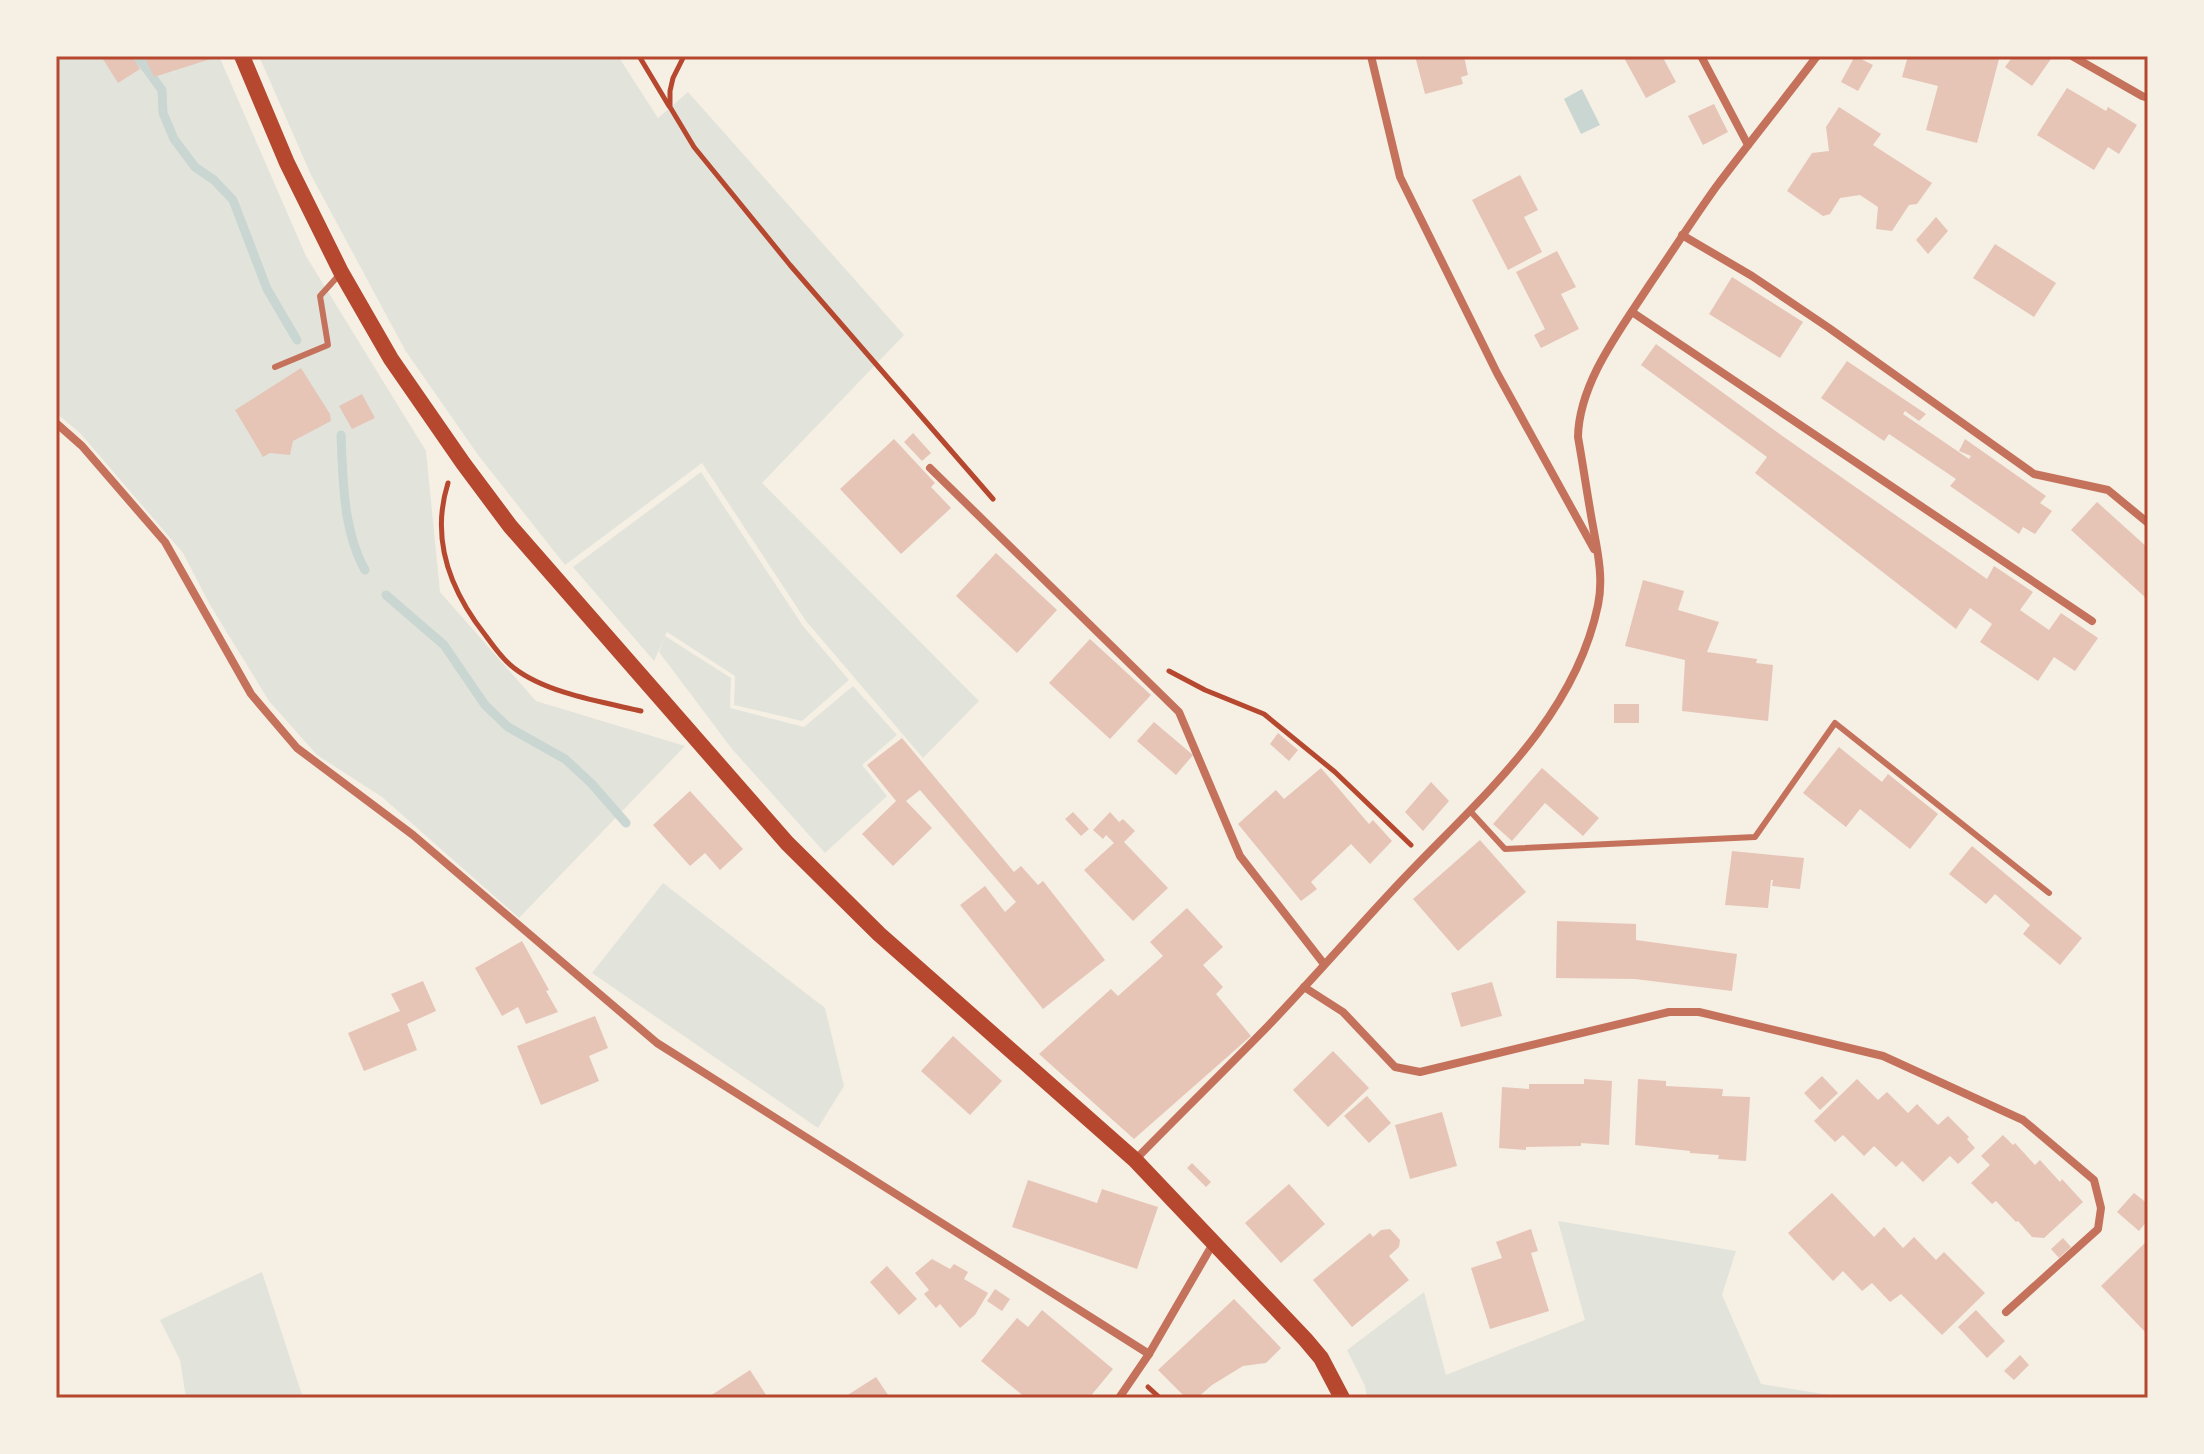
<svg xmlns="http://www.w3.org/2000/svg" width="2204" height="1454" font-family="'IBM Plex Sans',sans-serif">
  <rect width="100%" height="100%" fill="#f6efe4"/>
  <!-- green -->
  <g fill="#e2e4dc">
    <path d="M 56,56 L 219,56 L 306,256 L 426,451 L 440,592 L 536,701 L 685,746 L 519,918 L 382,797 L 317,755 L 269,701 L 210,605 L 183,553 L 80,433 L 56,413 Z"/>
    <path d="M 259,56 L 618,56 L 658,118 L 688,92 L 904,335 L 762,483 L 979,701 L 923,758 L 806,621 L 702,463 L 565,565 L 478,455 L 405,350 L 311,175 Z"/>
    <path d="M 701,472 L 803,626 L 849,680 L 802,721 L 734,705 L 735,676 L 667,632 L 665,636 L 731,678 L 730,708 L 804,727 L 853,686 L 897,735 L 862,765 L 887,796 L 825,853 L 732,749 L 659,652 L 665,637 L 654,661 L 573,567 Z"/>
    <path d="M 663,883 L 825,1008 L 844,1086 L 818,1128 L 592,973 Z"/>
    <path d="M 1558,1221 L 1736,1251 L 1722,1295 L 1761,1384 L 1848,1398 L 1367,1398 L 1365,1386 L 1347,1350 L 1424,1292 L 1446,1375 L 1585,1320 Z"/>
    <path d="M 262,1272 L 303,1398 L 186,1398 L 180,1360 L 160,1320 Z"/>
  </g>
  <!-- water -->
  <path fill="#c9d6d2" d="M 1582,89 L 1600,125 L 1581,134 L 1564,99 Z"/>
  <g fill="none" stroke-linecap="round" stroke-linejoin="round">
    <!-- stream -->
    <g stroke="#c9d6d2" stroke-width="9">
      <path d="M 137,56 L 162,90 L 163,113 L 174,139 L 195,167 L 214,180 L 233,200 L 267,289 L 297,340"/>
      <path d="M 341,435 C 343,480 343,531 365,570"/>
      <path d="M 386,595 L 444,645 L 485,705 L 508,727 L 565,759 L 591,783 L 626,823"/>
    </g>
  </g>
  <!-- building -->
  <g fill="#e6c5b7">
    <path d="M 101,56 L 132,56 L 140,69 L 118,83 Z"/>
    <path d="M 144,56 L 217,56 L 217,57 L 154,77 Z"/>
    <path d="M 1415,56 L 1464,56 L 1468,75 L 1461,77 L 1463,84 L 1425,94 Z"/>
    <path d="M 1623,56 L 1662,56 L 1676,82 L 1646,98 Z"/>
    <path d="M 1855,56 L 1873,65 L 1858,91 L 1841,82 Z"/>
    <path d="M 1908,56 L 1988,56 L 1999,59 L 1977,143 L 1926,130 L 1938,86 L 1902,77 Z"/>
    <path d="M 2013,56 L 2053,56 L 2032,86 L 2005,67 Z"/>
    <path d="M 2067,88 L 2106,111 L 2108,107 L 2137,125 L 2119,154 L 2108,147 L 2094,170 L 2037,135 Z"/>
    <path d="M 1714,104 L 1728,132 L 1703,145 L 1688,116 Z"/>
    <path d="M 1839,107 L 1881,134 L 1873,145 L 1932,183 L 1917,204 L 1909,205 L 1892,231 L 1876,229 L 1878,207 L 1860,195 L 1840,198 L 1830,214 L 1823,216 L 1787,191 L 1812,153 L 1829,151 L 1826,127 Z"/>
    <path d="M 1520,175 L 1538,210 L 1524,217 L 1542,252 L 1508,270 L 1472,200 Z"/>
    <path d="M 1936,217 L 1948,231 L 1928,254 L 1916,240 Z"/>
    <path d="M 1995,244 L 2056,283 L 2034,317 L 1973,278 Z"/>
    <path d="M 1557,251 L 1576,287 L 1561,294 L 1579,329 L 1541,348 L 1534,335 L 1545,329 L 1516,272 Z"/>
    <path d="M 1732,277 L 1803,322 L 1780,358 L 1709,314 Z"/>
    <path d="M 1656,344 L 1781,435 L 1987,579 L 1994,566 L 2033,592 L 2020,610 L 2049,630 L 2061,613 L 2098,638 L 2075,671 L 2054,657 L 2038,681 L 1980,642 L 1992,624 L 1970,608 L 1956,629 L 1755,473 L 1767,457 L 1641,365 Z"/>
    <path d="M 1847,361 L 1926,414 L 1919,421 L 1905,411 L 1903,414 L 1969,459 L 1971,456 L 1959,451 L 1965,439 L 2046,496 L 2040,503 L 2052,511 L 2035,534 L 2023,527 L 2019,534 L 1950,486 L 1956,479 L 1889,434 L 1884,441 L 1821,398 Z"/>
    <path d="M 301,368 L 330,414 L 331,421 L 293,441 L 290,455 L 270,453 L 263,457 L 235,410 Z"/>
    <path d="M 362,394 L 375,418 L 352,429 L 339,406 Z"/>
    <path d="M 913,433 L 931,453 L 922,461 L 904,442 Z"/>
    <path d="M 894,439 L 935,483 L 931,487 L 951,508 L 901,554 L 840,489 Z"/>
    <path d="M 2097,502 L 2148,548 L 2148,596 L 2146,598 L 2071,530 Z"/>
    <path d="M 996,553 L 1057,610 L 1017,653 L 956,596 Z"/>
    <path d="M 1643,580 L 1684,591 L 1678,610 L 1719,622 L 1707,652 L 1757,659 L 1756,663 L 1773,665 L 1768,721 L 1682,711 L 1685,660 L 1625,646 Z"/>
    <path d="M 1090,639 L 1151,695 L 1110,739 L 1049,683 Z"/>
    <rect x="1614" y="704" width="25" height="19"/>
    <path d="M 1154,722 L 1193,755 L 1176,775 L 1137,741 Z"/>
    <path d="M 1278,733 L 1298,750 L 1289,761 L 1270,744 Z"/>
    <path d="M 902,738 L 1014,872 L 1021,866 L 1038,885 L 1043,881 L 1105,960 L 1043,1009 L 960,905 L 985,886 L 1005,912 L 1016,902 L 920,790 L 906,801 L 932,828 L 893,866 L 862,834 L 896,801 L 867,765 Z"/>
    <path d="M 1839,747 L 1882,782 L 1888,774 L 1938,814 L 1910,849 L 1860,809 L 1846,827 L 1803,793 Z"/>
    <path d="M 1321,768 L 1369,824 L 1373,820 L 1392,841 L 1370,864 L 1351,844 L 1311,882 L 1317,889 L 1301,901 L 1238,824 L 1276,790 L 1284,799 Z"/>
    <path d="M 1542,768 L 1599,818 L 1583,836 L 1545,803 L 1512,841 L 1493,824 Z"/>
    <path d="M 1431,782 L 1449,801 L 1423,831 L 1405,812 Z"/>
    <path d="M 690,791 L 743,849 L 720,870 L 705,853 L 690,866 L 653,825 Z"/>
    <path d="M 1073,812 L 1089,829 L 1081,836 L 1065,819 Z"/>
    <path d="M 1110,812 L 1119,822 L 1123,819 L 1135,831 L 1124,842 L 1168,888 L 1133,921 L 1084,870 L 1114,843 L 1106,835 L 1103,839 L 1093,830 Z"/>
    <path d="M 1480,840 L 1526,892 L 1458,951 L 1413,899 Z"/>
    <path d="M 1972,846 L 2082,938 L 2060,965 L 2023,934 L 2030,925 L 1995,894 L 1986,904 L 1949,874 Z"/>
    <path d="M 1732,851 L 1804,858 L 1800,889 L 1772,886 L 1773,880 L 1771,880 L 1768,908 L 1725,905 Z"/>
    <path d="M 1187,908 L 1223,947 L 1203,965 L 1223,987 L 1216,994 L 1251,1036 L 1134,1139 L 1039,1054 L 1111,989 L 1118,996 L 1163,956 L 1150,942 Z"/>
    <path d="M 1557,921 L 1636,924 L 1636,940 L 1737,954 L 1732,991 L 1635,979 L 1556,978 Z"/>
    <path d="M 522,941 L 549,990 L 546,991 L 558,1012 L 526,1024 L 518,1007 L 502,1016 L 475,968 Z"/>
    <path d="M 423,981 L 436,1011 L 407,1024 L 417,1050 L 364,1071 L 348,1033 L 400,1011 L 391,994 Z"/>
    <path d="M 1492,982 L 1502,1016 L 1461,1027 L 1451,993 Z"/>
    <path d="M 595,1016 L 608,1048 L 589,1056 L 599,1081 L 541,1105 L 517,1046 Z"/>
    <path d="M 953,1036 L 1002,1081 L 970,1115 L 921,1071 Z"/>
    <path d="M 1333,1051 L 1369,1088 L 1328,1127 L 1293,1090 Z"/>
    <path d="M 1822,1076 L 1838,1093 L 1820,1110 L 1804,1093 Z"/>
    <path d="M 1584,1079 L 1612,1081 L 1609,1145 L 1581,1143 L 1581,1146 L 1526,1147 L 1526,1150 L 1499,1148 L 1502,1087 L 1529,1089 L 1529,1084 L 1584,1084 Z"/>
    <path d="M 1638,1079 L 1666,1081 L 1666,1086 L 1723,1089 L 1722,1096 L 1750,1097 L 1746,1161 L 1718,1159 L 1719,1155 L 1690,1153 L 1690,1151 L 1635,1145 Z"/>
    <path d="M 1857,1079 L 1878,1100 L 1887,1092 L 1908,1113 L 1917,1104 L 1938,1125 L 1948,1116 L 1969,1137 L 1967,1139 L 1975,1148 L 1958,1164 L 1950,1156 L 1923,1182 L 1902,1161 L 1896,1167 L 1874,1146 L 1864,1156 L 1843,1135 L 1835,1142 L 1814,1121 Z"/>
    <path d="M 1367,1096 L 1391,1123 L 1369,1143 L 1344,1116 Z"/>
    <path d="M 1442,1112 L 1457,1166 L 1410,1179 L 1395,1125 Z"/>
    <path d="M 2003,1135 L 2013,1145 L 2015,1143 L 2035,1165 L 2040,1160 L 2060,1182 L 2062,1179 L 2083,1202 L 2044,1238 L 2032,1237 L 2018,1221 L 2016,1222 L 1996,1201 L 1992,1204 L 1971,1183 L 1990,1165 L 1981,1156 Z"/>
    <path d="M 1192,1163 L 1211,1182 L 1206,1187 L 1187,1168 Z"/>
    <path d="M 1028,1180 L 1097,1203 L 1102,1189 L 1158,1207 L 1137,1269 L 1012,1227 Z"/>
    <path d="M 1289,1184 L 1325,1224 L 1281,1263 L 1245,1223 Z"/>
    <path d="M 1832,1193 L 1874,1237 L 1884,1227 L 1903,1248 L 1914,1237 L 1936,1260 L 1944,1252 L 1985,1293 L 1942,1335 L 1901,1294 L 1890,1302 L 1872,1283 L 1862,1291 L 1843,1271 L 1833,1281 L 1788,1233 Z"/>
    <path d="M 2134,1193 L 2148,1204 L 2148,1220 L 2139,1231 L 2117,1212 Z"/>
    <path d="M 1390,1229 L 1400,1240 L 1399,1247 L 1389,1256 L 1409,1280 L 1352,1327 L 1313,1280 L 1370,1233 L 1373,1237 L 1381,1230 Z"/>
    <path d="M 1531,1229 L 1538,1251 L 1531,1253 L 1549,1311 L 1490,1329 L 1471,1268 L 1502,1258 L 1496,1242 Z"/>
    <path d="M 2063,1238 L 2071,1247 L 2059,1258 L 2051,1249 Z"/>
    <path d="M 2146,1242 L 2148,1243 L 2148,1335 L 2101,1286 Z"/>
    <path d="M 932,1259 L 950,1269 L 954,1264 L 968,1272 L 964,1279 L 988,1293 L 975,1315 L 960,1328 L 940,1304 L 936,1308 L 924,1294 L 929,1290 L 915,1273 Z"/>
    <path d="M 887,1266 L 917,1299 L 899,1315 L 870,1282 Z"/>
    <path d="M 995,1289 L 1010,1299 L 1002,1311 L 987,1301 Z"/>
    <path d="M 1234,1299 L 1281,1348 L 1266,1363 L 1243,1366 L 1212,1385 L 1197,1398 L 1186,1398 L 1158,1370 Z"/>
    <path d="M 1042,1310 L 1113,1369 L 1089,1398 L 1026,1398 L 981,1361 L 1017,1318 L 1028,1327 Z"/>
    <path d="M 1976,1310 L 2005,1341 L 1987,1358 L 1958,1327 Z"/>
    <path d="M 2020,1355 L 2029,1365 L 2014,1380 L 2004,1371 Z"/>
    <path d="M 750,1370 L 768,1398 L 707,1398 Z"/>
    <path d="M 876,1377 L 890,1398 L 843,1398 Z"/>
  </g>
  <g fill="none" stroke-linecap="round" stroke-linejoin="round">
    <!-- path -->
    <g stroke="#b5482f" stroke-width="5">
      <path d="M 639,56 L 669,106"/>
      <path d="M 684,56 L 673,78 L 670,91 L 670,107 L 694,147 L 790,265 L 993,499"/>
      <path d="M 448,483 C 430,540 451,592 486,636 C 494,647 503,660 514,668 C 546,693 602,702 641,711"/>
      <path d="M 1169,671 L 1205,690 L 1264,714 L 1335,772 L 1411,845"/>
      <path d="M 1148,1387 L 1160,1398"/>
    </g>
    <!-- service -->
    <g stroke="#c5725c" stroke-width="6">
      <path d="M 275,367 L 328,345 L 320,296 L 339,275"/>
      <path d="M 1471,812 L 1505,849 L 1755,837 L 1835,723 L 2049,893"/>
    </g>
    <!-- minor -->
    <g stroke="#c5725c" stroke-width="8">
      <path d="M 1371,56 L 1400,177 L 1497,373 L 1594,549"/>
      <path d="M 1701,56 L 1748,145"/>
      <path d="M 2072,56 L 2142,96 L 2148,98"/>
      <path d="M 1682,235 L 1752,276 L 1829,328 L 2034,474 L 2108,490 L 2148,523"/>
      <path d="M 1632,312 L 2092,621"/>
      <path d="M 56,423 L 82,446 L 165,542 L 251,694 L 297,748 L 413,835 L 657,1043 L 1149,1354"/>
      <path d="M 930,468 L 1179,712 L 1240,856 L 1324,964"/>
      <path d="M 1304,987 L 1343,1012 L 1395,1067 L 1420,1072 L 1669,1012 L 1699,1012 L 1883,1056 L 2023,1120 L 2094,1180 L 2101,1208 L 2098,1229 L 2006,1312"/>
      <path d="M 1135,1160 C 1179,1115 1224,1071 1268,1026 C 1310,982 1350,936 1391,892 C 1470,806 1573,726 1598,605 C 1604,577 1597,549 1592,521 C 1587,493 1583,465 1578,437 C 1579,382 1621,329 1650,284 C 1672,252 1693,219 1716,187 C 1749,143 1784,100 1817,56"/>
      <path d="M 1119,1398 L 1149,1354 L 1214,1242"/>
    </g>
    <!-- secondary -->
    <path stroke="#b5482f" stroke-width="16" d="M 242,56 L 287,163 L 341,272 L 391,359 L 463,463 L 510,526 L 787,843 L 879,934 L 1135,1160 L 1305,1339 L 1321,1358 L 1342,1398"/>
  </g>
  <!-- border -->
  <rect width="2204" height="1454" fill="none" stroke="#f6efe4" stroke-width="116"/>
  <rect x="58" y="58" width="2088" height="1338" fill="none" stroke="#b5482f" stroke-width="3"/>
</svg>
